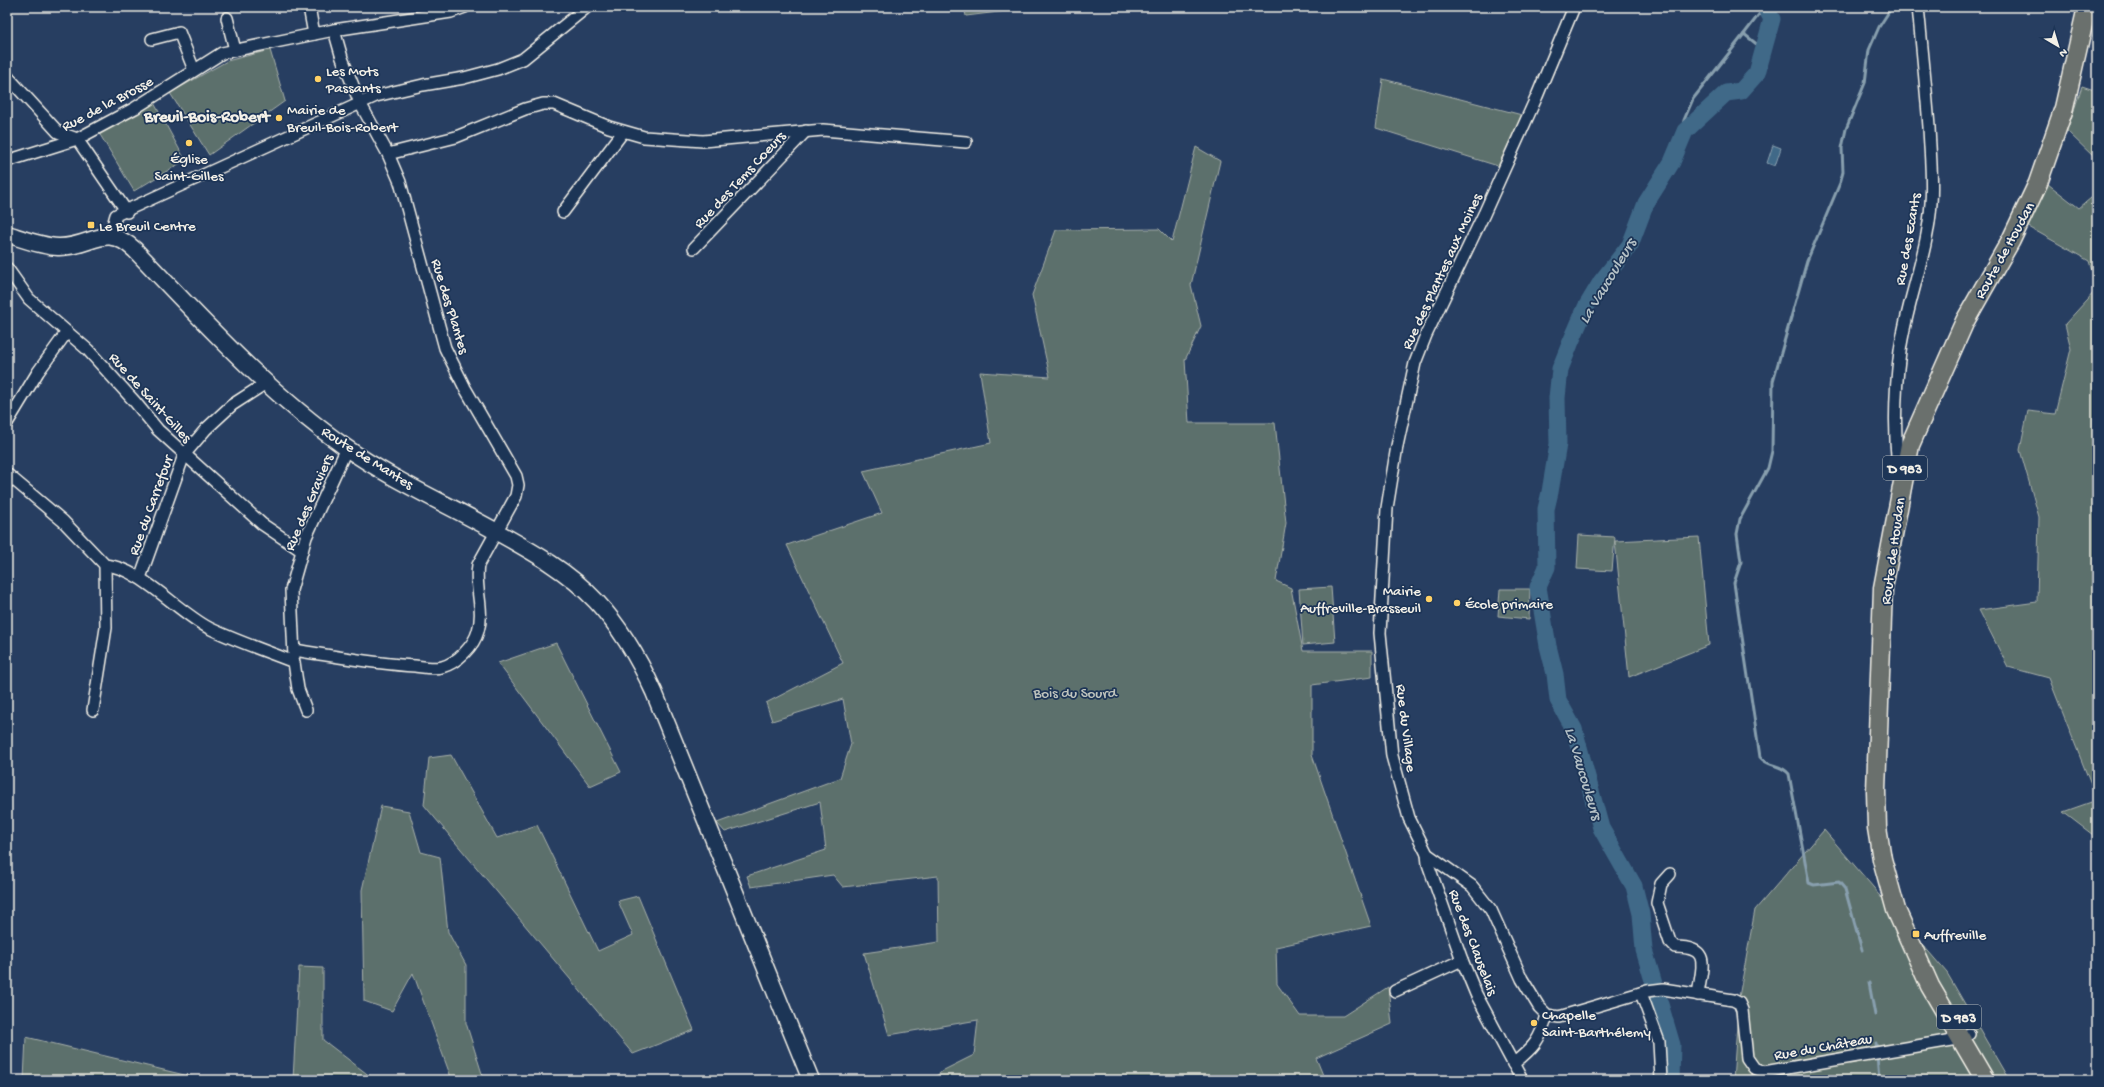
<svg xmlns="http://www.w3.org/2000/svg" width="2104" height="1087" font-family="'Gochi Hand',sans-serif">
  <rect width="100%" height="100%" fill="#273e61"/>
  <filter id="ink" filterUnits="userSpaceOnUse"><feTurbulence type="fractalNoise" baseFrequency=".025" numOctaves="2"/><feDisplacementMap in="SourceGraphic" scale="8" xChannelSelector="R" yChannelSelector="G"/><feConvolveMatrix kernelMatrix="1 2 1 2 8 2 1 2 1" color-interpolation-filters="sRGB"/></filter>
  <g filter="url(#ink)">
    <!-- green -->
    <g fill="#5c706c" stroke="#a8b0aa">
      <path d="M 964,7 L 1023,7 L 1023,9 L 966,16 Z"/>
      <path d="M 270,50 L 285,101 L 209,155 L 170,93 L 227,61 Z"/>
      <path d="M 1383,79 L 1522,115 L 1498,166 L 1376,128 Z"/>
      <path d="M 2082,86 L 2097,91 L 2097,160 L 2067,131 Z"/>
      <path d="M 153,101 L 183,156 L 182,162 L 134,191 L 99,133 Z"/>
      <path d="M 1196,147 L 1220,161 L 1191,285 L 1201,326 L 1185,360 L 1189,423 L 1275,423 L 1286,523 L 1276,581 L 1291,588 L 1303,651 L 1372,651 L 1372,677 L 1312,685 L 1312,755 L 1371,926 L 1276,947 L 1277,984 L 1300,1016 L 1343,1016 L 1388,987 L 1392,1024 L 1316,1058 L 1325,1080 L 931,1080 L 944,1070 L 974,1055 L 978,1020 L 889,1035 L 864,953 L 939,942 L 938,876 L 843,887 L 833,875 L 751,887 L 747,876 L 826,850 L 820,802 L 725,832 L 717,823 L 840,778 L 851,744 L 843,699 L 772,721 L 766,703 L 843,663 L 787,545 L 882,513 L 863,471 L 991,443 L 980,372 L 1050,377 L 1032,295 L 1056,230 L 1159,229 L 1172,242 Z"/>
      <path d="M 2048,184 L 2079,208 L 2097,193 L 2097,287 L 2089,261 L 2027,226 Z"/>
      <path d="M 2097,289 L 2097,838 L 2063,812 L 2097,800 L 2049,678 L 2008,667 L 1979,610 L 2037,602 L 2039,517 L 2020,450 L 2028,411 L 2055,414 L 2071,349 L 2065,324 Z"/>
      <path d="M 1579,535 L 1615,537 L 1612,571 L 1577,569 Z"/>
      <path d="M 1699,537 L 1709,645 L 1629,677 L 1615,541 Z"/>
      <path d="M 1331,587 L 1335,642 L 1303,645 L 1299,589 Z"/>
      <path d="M 1500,589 L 1530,589 L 1529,619 L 1498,616 Z"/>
      <path d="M 556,643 L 621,772 L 590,786 L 498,663 Z"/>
      <path d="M 451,755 L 497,838 L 537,825 L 598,951 L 633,935 L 618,901 L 638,896 L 694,1030 L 633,1054 L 424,805 L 429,758 Z"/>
      <path d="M 381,806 L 409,811 L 421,852 L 440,857 L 448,932 L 466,965 L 466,1023 L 484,1080 L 452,1080 L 413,973 L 392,1011 L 364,1001 L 362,890 Z"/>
      <path d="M 1824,830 L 1947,973 L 2009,1080 L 1733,1080 L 1739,997 L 1755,910 Z"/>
      <path d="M 299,967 L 323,968 L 323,1040 L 375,1080 L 293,1080 Z"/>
      <path d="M 26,1037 L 197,1078 L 197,1080 L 24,1080 Z"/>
    </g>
    <!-- water -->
    <path fill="#406988" stroke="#889fae" d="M 1773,145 L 1781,148 L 1775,166 L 1767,163 Z"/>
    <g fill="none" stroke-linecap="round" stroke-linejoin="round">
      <!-- stream -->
      <g stroke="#889fae" stroke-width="3">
        <path d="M 1764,50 L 1744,34 L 1764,8"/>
        <path d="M 1679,143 L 1684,120 L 1693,99 L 1744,34"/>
        <path d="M 1862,950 L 1845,889 L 1839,882 L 1814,885 L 1809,883 L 1789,774 C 1780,763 1769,768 1760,757 L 1734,583 L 1741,562 L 1737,534 L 1740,519 L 1768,468 L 1772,451 L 1773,381 L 1807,261 L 1840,183 L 1843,172 L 1842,148 L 1846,129 L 1865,83 L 1869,50 L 1879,27 L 1892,7"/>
        <path d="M 1869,983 L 1875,1015"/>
        <path d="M 1876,1043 L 1879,1080"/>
      </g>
      <!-- river -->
      <path stroke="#406988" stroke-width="17" d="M 1671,1080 L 1672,1045 L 1644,950 L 1641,914 L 1634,886 L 1601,828 L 1574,729 L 1558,700 L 1555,674 L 1548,646 L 1538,587 L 1547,567 L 1546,509 L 1550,492 L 1558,444 L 1557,398 L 1560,369 L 1570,344 L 1586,307 L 1601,282 L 1630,245 L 1646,203 L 1672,162 L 1685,131 L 1726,93 L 1741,91 L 1757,73 L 1772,19 L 1765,7"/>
      <!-- minor casing -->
      <g stroke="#f4f1e8" stroke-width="14">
        <g id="minor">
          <path d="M 309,7 L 314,34"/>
          <path d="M 1574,7 L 1537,96 L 1484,214 L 1426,335 L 1415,363 L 1397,446 L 1387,508 L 1380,633 L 1392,756 L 1409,818 L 1427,854 L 1472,886 L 1491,910 L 1522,979 L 1539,1007 L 1547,1015 L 1559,1017 L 1647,991 L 1663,989 L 1733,1000 L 1739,1003 L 1742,1010 L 1747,1058 L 1754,1068 L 1764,1072 L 1958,1039 L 1969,1034"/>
          <path d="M 227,18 L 235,50"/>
          <path d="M 152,39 L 179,32 L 194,70"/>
          <path d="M 7,76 L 58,132 L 77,139 L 127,212"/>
          <path d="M 388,154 L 456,137 L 525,109 L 543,104 L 554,104 L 609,127 L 644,137 L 703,141 L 823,130 L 966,142"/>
          <path d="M 7,161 L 77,139 L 135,108 L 222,53 L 334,30 L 451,12 L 465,7"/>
          <path d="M 563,212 L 623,132"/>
          <path d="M 110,236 L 116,215 L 376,96 L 423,85 L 464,78 L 498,69 L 523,59 L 587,7"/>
          <path d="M 694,248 L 806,131"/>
          <path d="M 7,268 L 29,299 L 88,350 L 135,402 L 158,430 L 262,524 L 302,551"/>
          <path d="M 7,423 L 38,372 L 67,332"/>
          <path d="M 1904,471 L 1898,469 C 1894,430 1895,389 1900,351 C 1907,301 1928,253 1931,203 C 1933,178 1930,153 1929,127 C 1926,87 1922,47 1918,7"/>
          <path d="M 7,474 L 63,521 L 105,565 C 139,567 178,612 209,628 C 236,641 266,651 294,662 L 298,689 L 306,710"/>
          <path d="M 140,578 L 184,455 L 206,429 L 232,405 L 266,383"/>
          <path d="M 294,650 C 334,656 374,664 415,666 C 423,667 434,669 442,667 C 457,663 474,646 478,631 C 485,609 474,587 478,565 L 516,496 L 518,485 L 516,476 L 465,388 L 445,348 L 400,182 L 388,154 L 360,103 L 342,58 L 334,30"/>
          <path d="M 294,656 L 291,590 L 306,537 L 347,448"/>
          <path d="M 93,710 L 106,628 L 105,565"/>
          <path d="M 1427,854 L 1428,864 L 1462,960 L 1476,994 L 1522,1080"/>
          <path d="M 1670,874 L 1661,884 L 1657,903 L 1670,942 L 1675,947 C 1713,947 1701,968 1698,995"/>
          <path d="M 1395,991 L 1462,960"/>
          <path d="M 1641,993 L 1659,1042 L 1661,1080"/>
          <path d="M 1513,1064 C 1533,1048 1540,1041 1547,1015"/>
        </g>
      </g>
      <!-- secondary casing -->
      <g stroke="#f4f1e8" stroke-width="19">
        <path id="secondary" d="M 7,234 C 23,239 41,246 58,247 C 92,248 104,221 135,250 C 202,320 266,391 345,447 C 392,480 447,504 497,532 C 533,552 568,571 596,601 C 621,628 639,659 654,692 L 811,1080"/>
      </g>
      <!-- primary casing -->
      <g stroke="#f4f1e8" stroke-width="21">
        <path id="primary" d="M 1985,1080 L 1930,986 L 1896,910 L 1882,859 L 1877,828 L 1876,791 L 1883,588 L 1910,445 L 1965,321 L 2011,240 L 2038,183 L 2064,108 L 2087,7"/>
      </g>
      <!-- minor -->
      <use href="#minor" stroke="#1d3557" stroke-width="11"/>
      <!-- secondary -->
      <use href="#secondary" stroke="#1d3557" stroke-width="16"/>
      <!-- primary -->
      <use href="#primary" stroke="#6a706d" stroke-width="18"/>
    </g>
  </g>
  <!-- markers -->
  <g fill="#ffd166" stroke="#1d3557" stroke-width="1.5">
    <circle cx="318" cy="79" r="4"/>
    <circle cx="279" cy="118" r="4"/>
    <circle cx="189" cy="143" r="4"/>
    <rect x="87" y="221" width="8" height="8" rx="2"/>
    <circle cx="1429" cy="599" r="4"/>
    <circle cx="1457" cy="603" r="4"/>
    <rect x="1912" y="930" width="8" height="8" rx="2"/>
    <circle cx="1534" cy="1023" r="4"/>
  </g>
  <g text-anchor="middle" stroke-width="3.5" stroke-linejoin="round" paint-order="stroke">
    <!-- shield labels -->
    <g fill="#1d3557" stroke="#b4b9bc" stroke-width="1">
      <rect x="1883" y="456" width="44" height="24" rx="3"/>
      <rect x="1937" y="1005" width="44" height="24" rx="3"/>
    </g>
    <g font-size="14" font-weight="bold" fill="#f4f1e8">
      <text x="1905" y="473">D 983</text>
      <text x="1959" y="1022">D 983</text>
    </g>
    <!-- poi labels -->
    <g font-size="15" fill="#f4f1e8" stroke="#1d3557" text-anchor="start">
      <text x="326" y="75">Les Mots<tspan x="326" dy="17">Passants</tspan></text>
      <text x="287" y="114">Mairie de<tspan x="287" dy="17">Breuil-Bois-Robert</tspan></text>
      <text x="189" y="163" text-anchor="middle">Église<tspan x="189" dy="17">Saint-Gilles</tspan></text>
      <text x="99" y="230">Le Breuil Centre</text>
      <text x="1421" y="595" text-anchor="end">Mairie<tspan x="1421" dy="17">Auffreville-Brasseuil</tspan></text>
      <text x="1465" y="608">École primaire</text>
      <text x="1924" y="939">Auffreville</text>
      <text x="1542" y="1019">Chapelle<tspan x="1542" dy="17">Saint-Barthélemy</tspan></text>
    </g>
    <!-- street labels -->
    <g font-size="15" fill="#f4f1e8" stroke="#1d3557">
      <text transform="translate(107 103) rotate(-28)" y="5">Rue de la Brosse</text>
      <text transform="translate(739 179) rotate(-47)" y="5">Rue des Tems Coeurs</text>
      <text transform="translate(1907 239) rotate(-80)" y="5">Rue des Ecants</text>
      <text transform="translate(2004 250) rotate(-61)" y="5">Route de Houdan</text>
      <text transform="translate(1441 271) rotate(-65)" y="5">Rue des Plantes aux Moines</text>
      <text transform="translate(451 306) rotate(73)" y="5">Rue des Plantes</text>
      <text transform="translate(151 397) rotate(48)" y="5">Rue de Saint-Gilles</text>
      <text transform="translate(368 457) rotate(32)" y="5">Route de Mantes</text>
      <text transform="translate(308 502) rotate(-67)" y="5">Rue des Graviers</text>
      <text transform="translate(150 505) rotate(-70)" y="5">Rue du Carrefour</text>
      <text transform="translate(1892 551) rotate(-82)" y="5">Route de Houdan</text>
      <text transform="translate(1407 728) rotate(83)" y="5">Rue du Village</text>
      <text transform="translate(1474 942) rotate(69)" y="5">Rue des Clauselais</text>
      <text transform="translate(1823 1046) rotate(-10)" y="5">Rue du Château</text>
    </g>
    <!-- park labels -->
    <g font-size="15" fill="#bfc4bd" stroke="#1d3557">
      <text x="1075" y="697">Bois du Sourd</text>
    </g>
    <!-- water labels -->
    <g font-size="16" font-style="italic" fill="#b5c1c6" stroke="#1d3557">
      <text transform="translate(1606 280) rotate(-59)" y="6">La Vaucouleurs</text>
      <text transform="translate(1585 773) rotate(73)" y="6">La Vaucouleurs</text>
    </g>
    <!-- quarter labels -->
    <g font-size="17" font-weight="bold" fill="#f4f1e8" stroke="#1d3557">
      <text x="207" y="121">Breuil-Bois-Robert</text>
    </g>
  </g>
  <!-- margin -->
  <rect width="2104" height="1087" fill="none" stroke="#1d3557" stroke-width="24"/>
  <rect x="12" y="12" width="2080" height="1063" fill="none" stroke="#f4f1e8" stroke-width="1.5" filter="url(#ink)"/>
  <!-- north arrow -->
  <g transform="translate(2058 46) rotate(142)" stroke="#1d3557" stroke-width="3" paint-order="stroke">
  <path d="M0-3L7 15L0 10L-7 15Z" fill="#f4f1e8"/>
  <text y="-6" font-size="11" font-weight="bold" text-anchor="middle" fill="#f4f1e8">N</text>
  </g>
</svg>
